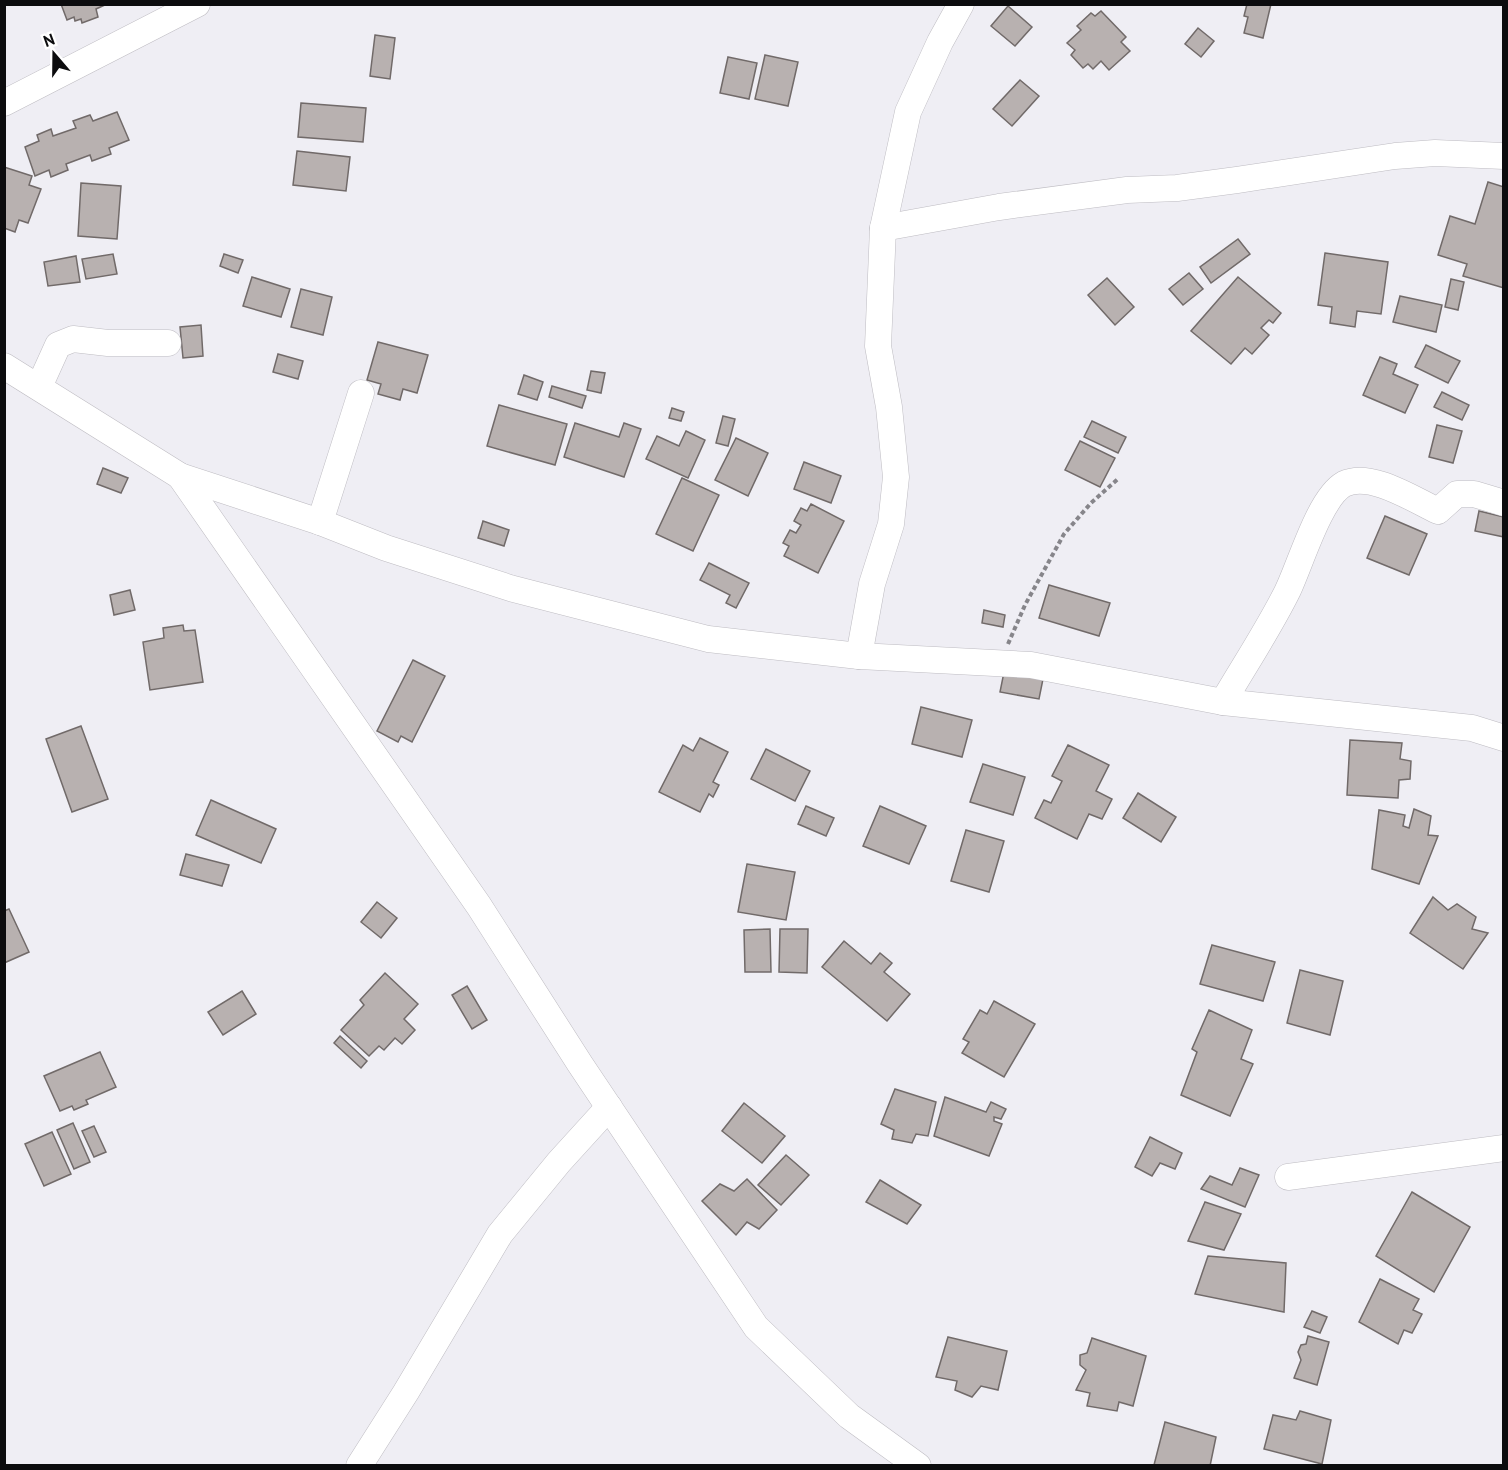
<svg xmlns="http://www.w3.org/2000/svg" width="1508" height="1470" font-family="'PT Sans',sans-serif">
  <rect width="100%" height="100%" fill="#efeef4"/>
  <!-- building -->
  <g fill="#b8b1b0" stroke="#716a69" stroke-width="1.5">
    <path d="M 61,4 L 107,4 L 96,9 L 98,17 L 82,23 L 81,19 L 75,21 L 74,17 L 67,20 Z"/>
    <path d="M 1247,4 L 1271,4 L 1263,38 L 1244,33 L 1248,17 L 1244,16 Z"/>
    <path d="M 1008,6 L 1032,27 L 1015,46 L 991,26 Z"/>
    <path d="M 1101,11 L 1126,37 L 1121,42 L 1130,51 L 1109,70 L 1101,61 L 1093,69 L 1088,64 L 1083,68 L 1071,55 L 1075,50 L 1067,43 L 1081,30 L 1077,26 L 1091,13 L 1095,16 Z"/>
    <path d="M 1198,28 L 1214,41 L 1201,57 L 1185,44 Z"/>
    <path d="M 375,35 L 395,38 L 390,79 L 370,76 Z"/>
    <path d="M 765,55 L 798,62 L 788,106 L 755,99 Z"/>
    <path d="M 728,57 L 757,63 L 749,99 L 720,93 Z"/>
    <path d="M 1020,80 L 1039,96 L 1012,126 L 993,109 Z"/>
    <path d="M 301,103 L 366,108 L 363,142 L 298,137 Z"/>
    <path d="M 117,112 L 129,140 L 109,148 L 111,154 L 92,161 L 90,155 L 66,164 L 68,170 L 51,177 L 49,170 L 35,176 L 25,147 L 39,141 L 37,135 L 51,129 L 53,136 L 76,128 L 73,121 L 90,115 L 93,121 Z"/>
    <path d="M 297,151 L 350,157 L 346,191 L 293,185 Z"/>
    <path d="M 4,167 L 32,176 L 29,185 L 41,189 L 28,223 L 19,220 L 15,232 L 4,228 Z"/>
    <path d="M 1488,182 L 1504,187 L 1504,288 L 1463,276 L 1467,264 L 1438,255 L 1450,216 L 1475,224 Z"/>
    <path d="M 81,183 L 121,186 L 117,239 L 78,236 Z"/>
    <path d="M 1238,239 L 1250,254 L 1211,283 L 1200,267 Z"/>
    <path d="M 1325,253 L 1388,262 L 1381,314 L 1357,311 L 1355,327 L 1330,323 L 1332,307 L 1318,305 Z"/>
    <path d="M 113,254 L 117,274 L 86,279 L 82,259 Z"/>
    <path d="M 224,254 L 243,260 L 238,273 L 220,266 Z"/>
    <path d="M 76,256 L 80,282 L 48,286 L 44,262 Z"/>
    <path d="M 1189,273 L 1203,289 L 1183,305 L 1169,289 Z"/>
    <path d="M 252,277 L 290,289 L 281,317 L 243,306 Z"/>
    <path d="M 1238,277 L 1281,313 L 1273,323 L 1269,320 L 1261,328 L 1269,335 L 1252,354 L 1245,348 L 1231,364 L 1191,331 Z"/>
    <path d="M 1107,278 L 1134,307 L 1115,325 L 1088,295 Z"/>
    <path d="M 1451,279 L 1464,282 L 1458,310 L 1445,307 Z"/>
    <path d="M 301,289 L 332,297 L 323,335 L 291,327 Z"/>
    <path d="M 1400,296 L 1442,305 L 1436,332 L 1393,322 Z"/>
    <path d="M 201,325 L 203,356 L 183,358 L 180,327 Z"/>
    <path d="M 378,342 L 428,355 L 417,393 L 403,389 L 400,400 L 378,394 L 381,384 L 367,380 Z"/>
    <path d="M 1426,345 L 1460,361 L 1448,383 L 1415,367 Z"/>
    <path d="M 278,354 L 303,361 L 298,379 L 273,372 Z"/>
    <path d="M 1380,357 L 1397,364 L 1393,374 L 1418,385 L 1405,413 L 1363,395 Z"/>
    <path d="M 591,371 L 605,373 L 601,393 L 587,390 Z"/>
    <path d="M 524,375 L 543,382 L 537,400 L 518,394 Z"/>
    <path d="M 552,386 L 586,396 L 582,408 L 549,397 Z"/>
    <path d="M 1442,392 L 1469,405 L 1462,420 L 1434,407 Z"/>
    <path d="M 499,405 L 567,424 L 555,465 L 487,446 Z"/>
    <path d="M 672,408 L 684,412 L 681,421 L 669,418 Z"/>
    <path d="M 723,416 L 735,419 L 728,446 L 716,443 Z"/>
    <path d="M 1092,421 L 1126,437 L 1118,453 L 1084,437 Z"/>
    <path d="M 575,423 L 619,437 L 624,423 L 641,429 L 624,477 L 564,457 Z"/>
    <path d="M 1437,425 L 1462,431 L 1453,463 L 1429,457 Z"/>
    <path d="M 686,431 L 705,440 L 688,478 L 646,459 L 657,436 L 679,446 Z"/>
    <path d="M 736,438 L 768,453 L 748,496 L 715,480 Z"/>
    <path d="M 1080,441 L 1115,458 L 1100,487 L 1065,470 Z"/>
    <path d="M 804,462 L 841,476 L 831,503 L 794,489 Z"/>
    <path d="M 103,468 L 128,478 L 121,493 L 97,484 Z"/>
    <path d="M 682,478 L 719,495 L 693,551 L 656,534 Z"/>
    <path d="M 811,504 L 844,521 L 818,573 L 784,556 L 789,546 L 783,543 L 790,530 L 796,533 L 801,525 L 794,521 L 801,508 L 807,511 Z"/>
    <path d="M 1479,511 L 1504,517 L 1504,537 L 1475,531 Z"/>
    <path d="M 1385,516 L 1427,534 L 1409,575 L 1367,558 Z"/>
    <path d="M 483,521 L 509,530 L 504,546 L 478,538 Z"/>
    <path d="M 709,563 L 749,583 L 736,608 L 726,603 L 730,595 L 700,580 Z"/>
    <path d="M 1049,585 L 1110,603 L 1099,636 L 1039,618 Z"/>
    <path d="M 130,590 L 135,610 L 114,615 L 110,595 Z"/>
    <path d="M 984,610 L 1005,615 L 1003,627 L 982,623 Z"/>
    <path d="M 183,625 L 184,631 L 195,630 L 203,682 L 150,690 L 143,642 L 164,638 L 163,628 Z"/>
    <path d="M 413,660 L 445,676 L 412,742 L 401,736 L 398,742 L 377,731 Z"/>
    <path d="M 1004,672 L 1043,679 L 1039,699 L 1000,692 Z"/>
    <path d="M 921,707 L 972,720 L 962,757 L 912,744 Z"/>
    <path d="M 81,726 L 108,799 L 72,812 L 46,739 Z"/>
    <path d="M 700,738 L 728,752 L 713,782 L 719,785 L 713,797 L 709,794 L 700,812 L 659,792 L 683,745 L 693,751 Z"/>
    <path d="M 1350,740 L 1402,743 L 1400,759 L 1411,761 L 1410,779 L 1399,780 L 1398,798 L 1347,795 Z"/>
    <path d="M 1068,745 L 1109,765 L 1096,791 L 1112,799 L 1102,819 L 1089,814 L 1077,839 L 1035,818 L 1044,800 L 1051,803 L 1062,781 L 1052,776 Z"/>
    <path d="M 766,749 L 810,771 L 795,801 L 751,779 Z"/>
    <path d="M 983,764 L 1025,777 L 1013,815 L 970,802 Z"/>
    <path d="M 1138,793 L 1176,817 L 1161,842 L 1123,818 Z"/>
    <path d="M 211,800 L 276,829 L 261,863 L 196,835 Z"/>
    <path d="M 806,806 L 834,818 L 826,836 L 798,824 Z"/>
    <path d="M 880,806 L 926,826 L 909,864 L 863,846 Z"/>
    <path d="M 1414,809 L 1431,816 L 1428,835 L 1438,836 L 1419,884 L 1372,869 L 1379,810 L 1405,815 L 1403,826 L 1409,828 Z"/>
    <path d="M 966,830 L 1004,841 L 989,892 L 951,881 Z"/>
    <path d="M 186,854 L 229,865 L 222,886 L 180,875 Z"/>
    <path d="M 747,864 L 795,872 L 786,920 L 738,912 Z"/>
    <path d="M 1433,897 L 1448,910 L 1457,904 L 1476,917 L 1472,929 L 1488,933 L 1463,969 L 1410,933 Z"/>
    <path d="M 377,902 L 397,918 L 381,938 L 361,922 Z"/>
    <path d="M 9,909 L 29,952 L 4,963 L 4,911 Z"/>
    <path d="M 770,929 L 771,972 L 745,972 L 744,930 Z"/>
    <path d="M 780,929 L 808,929 L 807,973 L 779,972 Z"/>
    <path d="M 844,941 L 871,964 L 880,953 L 892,963 L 884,972 L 910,994 L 887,1021 L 822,967 Z"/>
    <path d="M 1212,945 L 1275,962 L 1263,1001 L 1200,984 Z"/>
    <path d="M 1300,970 L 1343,981 L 1330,1035 L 1287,1023 Z"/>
    <path d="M 385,973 L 418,1004 L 404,1019 L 415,1030 L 402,1044 L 395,1038 L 384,1050 L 379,1046 L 369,1056 L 341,1030 L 364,1005 L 360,1000 Z"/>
    <path d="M 467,986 L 487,1020 L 472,1029 L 452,995 Z"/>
    <path d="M 242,991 L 256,1014 L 223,1035 L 208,1012 Z"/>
    <path d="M 994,1001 L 1035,1024 L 1004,1077 L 962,1053 L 969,1042 L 963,1039 L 980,1010 L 987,1014 Z"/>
    <path d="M 1209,1010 L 1252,1030 L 1241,1059 L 1253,1064 L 1230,1116 L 1181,1095 L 1197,1052 L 1192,1049 Z"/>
    <path d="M 340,1036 L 367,1061 L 361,1068 L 334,1043 Z"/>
    <path d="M 100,1052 L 116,1087 L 86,1100 L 88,1104 L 74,1110 L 72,1106 L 60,1111 L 44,1076 Z"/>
    <path d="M 895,1089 L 936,1102 L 928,1136 L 916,1134 L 912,1143 L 892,1139 L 894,1130 L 881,1124 Z"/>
    <path d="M 945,1097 L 986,1112 L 991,1102 L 1006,1109 L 1001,1119 L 994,1117 L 994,1121 L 1002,1124 L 989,1156 L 934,1136 Z"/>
    <path d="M 744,1103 L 785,1136 L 762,1163 L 722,1131 Z"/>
    <path d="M 73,1123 L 90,1162 L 74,1169 L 57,1130 Z"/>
    <path d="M 94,1126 L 106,1152 L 94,1157 L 82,1131 Z"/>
    <path d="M 52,1132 L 71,1174 L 44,1186 L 25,1144 Z"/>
    <path d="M 1150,1137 L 1182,1153 L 1175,1169 L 1160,1163 L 1152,1176 L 1135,1167 Z"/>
    <path d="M 786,1155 L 809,1175 L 781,1205 L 758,1185 Z"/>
    <path d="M 1240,1168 L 1259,1175 L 1245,1207 L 1201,1189 L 1210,1176 L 1232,1185 Z"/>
    <path d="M 747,1179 L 777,1210 L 759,1229 L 747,1222 L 736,1235 L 702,1201 L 720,1184 L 734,1191 Z"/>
    <path d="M 880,1180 L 921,1205 L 907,1224 L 866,1202 Z"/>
    <path d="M 1412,1192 L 1470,1227 L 1434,1292 L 1376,1256 Z"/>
    <path d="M 1205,1202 L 1241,1214 L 1224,1250 L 1188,1241 Z"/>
    <path d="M 1208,1256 L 1286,1263 L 1284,1312 L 1195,1294 Z"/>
    <path d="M 1380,1279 L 1419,1299 L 1413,1310 L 1422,1314 L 1412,1333 L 1404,1330 L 1398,1344 L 1359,1322 Z"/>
    <path d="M 1312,1311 L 1327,1317 L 1320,1333 L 1304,1327 Z"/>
    <path d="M 1308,1336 L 1329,1342 L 1317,1385 L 1294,1378 L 1301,1360 L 1298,1352 L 1301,1345 L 1306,1344 Z"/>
    <path d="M 948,1337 L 1007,1351 L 998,1390 L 981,1386 L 972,1397 L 955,1390 L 957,1381 L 936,1377 Z"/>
    <path d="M 1092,1338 L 1146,1356 L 1133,1406 L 1119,1402 L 1117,1411 L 1087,1406 L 1090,1393 L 1076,1390 L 1086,1370 L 1080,1365 L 1080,1355 L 1087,1353 Z"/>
    <path d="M 1300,1411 L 1331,1420 L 1322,1464 L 1264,1449 L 1273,1415 L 1296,1420 Z"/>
    <path d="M 1165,1422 L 1216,1437 L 1210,1466 L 1154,1465 Z"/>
  </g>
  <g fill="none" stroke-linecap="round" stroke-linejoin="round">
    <!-- minor casing -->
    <g stroke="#bebcc2" stroke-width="27">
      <g id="minor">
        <path d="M 4,103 L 197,4"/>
        <path d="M 883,228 L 999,207 L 1127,190 L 1177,188 L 1237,180 L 1395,156 L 1435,153 L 1504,156"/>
        <path d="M 4,366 L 180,476 L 320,522 L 386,548 L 510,588 L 708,639 L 859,656 L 1031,665 L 1223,702 L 1472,728 L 1504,738"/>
        <path d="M 39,387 L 58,345 L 73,339 L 108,343 L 168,343"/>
        <path d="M 180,476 L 479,906 L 580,1064 L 756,1327 L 849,1416 L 918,1466"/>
        <path d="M 320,522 L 361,393"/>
        <path d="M 859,656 L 872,584 L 891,524 L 896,477 L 889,407 L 878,346 L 883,228 L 908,112 L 940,42 L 961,4"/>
        <path d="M 1223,702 C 1244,666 1268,630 1287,592 C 1300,566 1319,498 1344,484 C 1371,471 1414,500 1438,511 L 1457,494 L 1474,494 L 1504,503"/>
        <path d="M 1288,1177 L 1504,1148"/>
        <path d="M 359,1466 L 406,1392 L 500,1234 L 559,1162 L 609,1107"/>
      </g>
    </g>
    <!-- path -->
    <path stroke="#86858a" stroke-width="4" stroke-dasharray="4.5 3" stroke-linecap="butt" d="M 1008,644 L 1025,605 L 1064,534 L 1091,503 L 1118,479"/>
    <!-- minor -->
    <use href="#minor" stroke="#fff" stroke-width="26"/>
  </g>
  <!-- border -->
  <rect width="1508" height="1470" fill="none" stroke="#0c0c0e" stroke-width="12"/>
  <!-- north arrow -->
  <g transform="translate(54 54) rotate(340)" stroke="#ffffff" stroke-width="4.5" paint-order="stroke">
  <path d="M0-4.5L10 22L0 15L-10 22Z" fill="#0c0c0e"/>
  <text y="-9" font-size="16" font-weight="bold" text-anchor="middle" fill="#0c0c0e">N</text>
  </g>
</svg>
